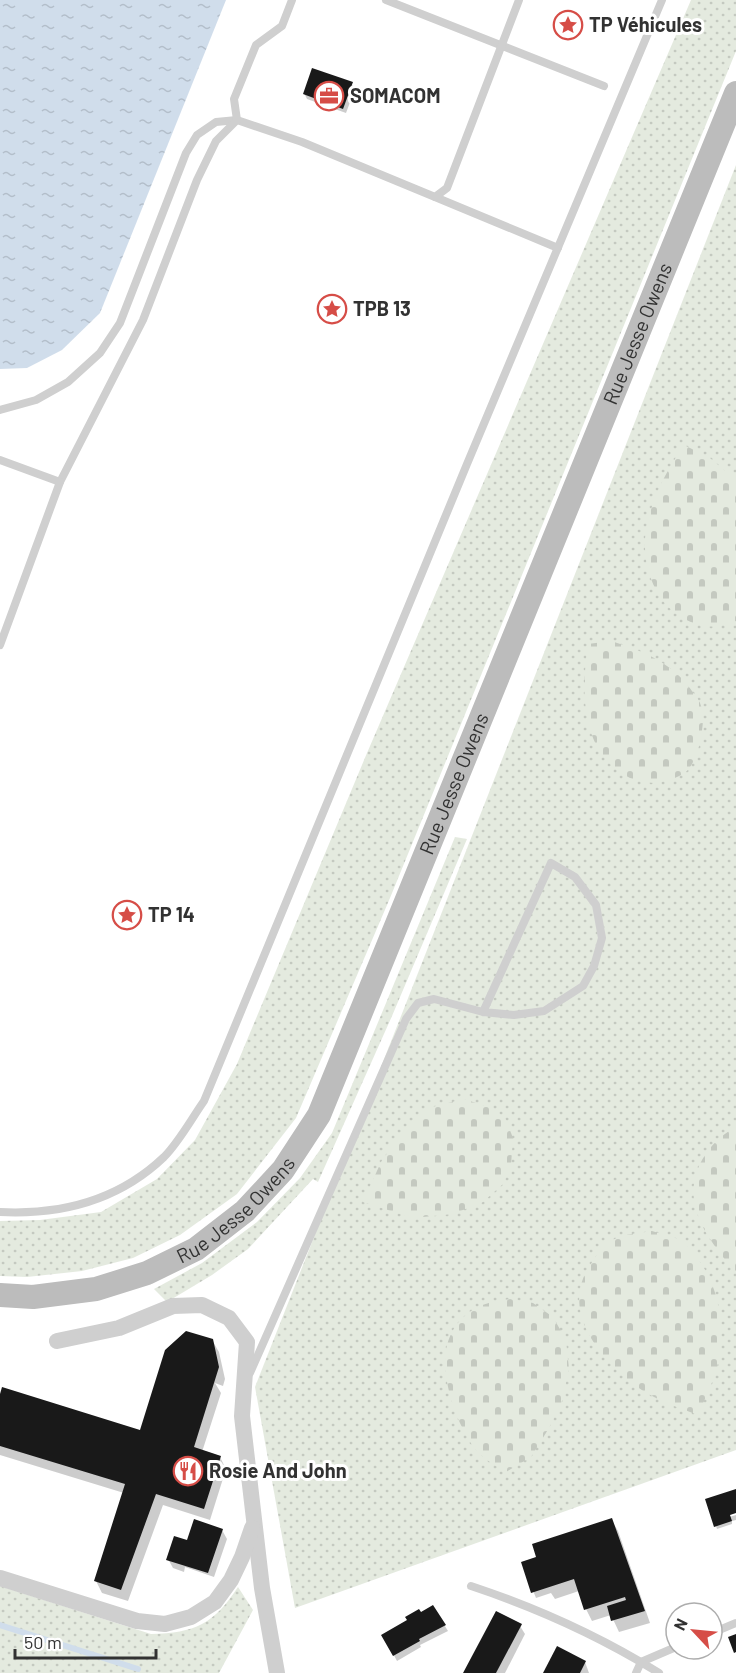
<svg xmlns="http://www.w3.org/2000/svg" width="736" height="1673" font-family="Barlow,sans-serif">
  <defs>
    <pattern id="grass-dots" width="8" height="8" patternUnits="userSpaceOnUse" patternTransform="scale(1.5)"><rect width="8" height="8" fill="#e4eadf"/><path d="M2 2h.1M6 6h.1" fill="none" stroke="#c4c9c0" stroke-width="1.8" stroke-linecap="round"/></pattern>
    <pattern id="cemetery-stones" width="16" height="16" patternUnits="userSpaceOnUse" patternTransform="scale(1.5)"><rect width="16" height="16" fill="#e4eadf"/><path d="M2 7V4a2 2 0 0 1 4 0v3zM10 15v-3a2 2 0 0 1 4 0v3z" fill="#c4c9c0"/></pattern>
    <pattern id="water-ripples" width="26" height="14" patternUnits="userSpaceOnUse" patternTransform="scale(1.5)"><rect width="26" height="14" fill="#d0ddeb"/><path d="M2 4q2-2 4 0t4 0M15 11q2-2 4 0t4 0" fill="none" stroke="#b3beca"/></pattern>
  </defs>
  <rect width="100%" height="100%" fill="#fff"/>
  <!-- grass -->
  <g fill="url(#grass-dots)">
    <path d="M 691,0 L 736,0 L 736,51 L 390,898 L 296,1118 L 237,1194 L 180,1235 L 133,1258 L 82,1271 L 27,1277 L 0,1276 L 0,1221 L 40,1220 L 101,1212 L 157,1179 L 195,1140 L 237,1064 L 367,753 Z"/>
    <path d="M 736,165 L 736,1450 L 295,1608 L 255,1387 Z"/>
    <path d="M 455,837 L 467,839 L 392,1016 L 318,1182 L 313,1179 L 248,1249 L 212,1275 L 167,1302 L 154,1289 L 202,1263 L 257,1222 L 300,1178 L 332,1133 Z"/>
    <path d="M 0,1586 L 151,1634 C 195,1633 214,1624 238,1587 L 253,1610 L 219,1673 L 0,1673 Z"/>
  </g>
  <!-- cemetery -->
  <g fill="url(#cemetery-stones)">
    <path d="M 684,445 L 710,458 L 736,480 L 736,621 C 726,624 715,628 704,626 C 658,617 638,567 647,524 C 654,494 667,470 684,445 Z"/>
    <path d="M 611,641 C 644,651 675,664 694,694 C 697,697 700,702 701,706 C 705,717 702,731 700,742 C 698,752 692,769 683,774 C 666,783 648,786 630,778 C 580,754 581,691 588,644 Z"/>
    <path d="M 464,1099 L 494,1109 L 506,1120 L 513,1138 L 511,1165 L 503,1184 L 483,1202 L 453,1214 L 413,1218 L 363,1202 L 381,1162 L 404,1129 L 432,1107 Z"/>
    <path d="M 736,1127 L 736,1273 C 711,1242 681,1208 699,1166 C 707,1149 719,1136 736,1127 Z"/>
    <path d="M 652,1231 C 660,1234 672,1235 679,1240 C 717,1268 728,1323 717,1367 C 713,1383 704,1400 698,1415 C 677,1407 655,1400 636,1386 C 601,1360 560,1312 589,1267 C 609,1235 616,1236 652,1231 Z"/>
    <path d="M 510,1299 L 533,1303 L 553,1317 L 566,1340 L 569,1369 L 562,1401 L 549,1428 L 531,1457 L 506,1472 C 498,1467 487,1461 480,1454 C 471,1447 459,1422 455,1411 C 443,1377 436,1335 471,1311 C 482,1303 497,1301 510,1299 Z"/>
  </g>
  <!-- water -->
  <path fill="url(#water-ripples)" d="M 0,0 L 226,0 L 100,313 L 62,350 L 27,368 L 0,369 Z"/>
  <!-- shadow -->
  <g fill="#0003">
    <path d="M 351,83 L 355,89 L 346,113 L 307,99 L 304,93 Z"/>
    <path d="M 212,1340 L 219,1352 L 225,1379 L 223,1386 L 215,1383 L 221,1393 L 202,1452 L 220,1457 L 226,1469 L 210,1520 L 163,1505 L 128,1601 L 102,1593 L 96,1581 L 124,1493 L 0,1455 L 0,1395 L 141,1432 Z"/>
    <path d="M 736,1490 L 736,1512 L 729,1514 L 729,1517 L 736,1515 L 736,1520 L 732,1521 L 732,1524 L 717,1529 L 716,1526 Z"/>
    <path d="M 611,1519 L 618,1531 L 650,1623 L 619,1632 L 611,1615 L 592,1621 L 586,1609 L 579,1591 L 555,1599 L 551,1593 L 536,1598 L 522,1563 L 538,1558 Z"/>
    <path d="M 222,1530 L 227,1539 L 214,1577 L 185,1567 L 184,1572 L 173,1568 L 168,1559 L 188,1542 Z"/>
    <path d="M 433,1607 L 448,1631 L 420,1645 L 421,1647 L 397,1661 L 383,1635 Z"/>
    <path d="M 520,1626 L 525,1634 L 505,1673 L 465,1673 Z"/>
    <path d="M 585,1662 L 589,1673 L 545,1673 Z"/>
  </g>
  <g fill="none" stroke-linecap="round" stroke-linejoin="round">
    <!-- stream -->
    <path stroke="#d0ddeb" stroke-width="6" d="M 0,1625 L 138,1669"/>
  </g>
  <!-- building -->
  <g fill="#191919">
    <path d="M 312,68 L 353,82 L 343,109 L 303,94 Z"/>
    <path d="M 186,1331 L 213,1339 L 219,1367 L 194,1447 L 221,1456 L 204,1509 L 156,1494 L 121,1590 L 94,1581 L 125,1484 L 0,1446 L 0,1394 L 2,1387 L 140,1430 L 165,1350 Z"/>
    <path d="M 736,1489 L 736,1513 L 730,1515 L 732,1521 L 714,1527 L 705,1499 Z"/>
    <path d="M 612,1518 L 645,1611 L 611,1621 L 607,1606 L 626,1600 L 625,1597 L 584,1610 L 574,1579 L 531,1593 L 521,1562 L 536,1557 L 532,1544 Z"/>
    <path d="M 194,1519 L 223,1529 L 208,1573 L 166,1560 L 174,1536 L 187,1540 Z"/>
    <path d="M 433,1605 L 446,1625 L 419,1639 L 420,1641 L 393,1656 L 381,1635 L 407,1620 L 405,1617 L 419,1609 L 421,1612 Z"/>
    <path d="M 496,1611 L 522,1624 L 496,1673 L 463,1673 Z"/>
    <path d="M 736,1634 L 736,1652 L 734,1653 L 728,1637 Z"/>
    <path d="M 557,1646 L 586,1661 L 580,1673 L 543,1673 Z"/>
  </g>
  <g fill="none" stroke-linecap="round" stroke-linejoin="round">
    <!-- lane -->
    <g stroke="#cfcfcf" stroke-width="8">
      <path d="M 386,0 L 604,86"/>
      <path d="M 435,197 L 558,248"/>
      <path d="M 0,410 L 36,400 L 68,382 L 100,353 L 120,323 L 186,153 L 197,135 L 216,122 L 237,120 L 302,142 L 435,197 L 447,188 L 519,0"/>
      <path d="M 0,460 L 60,482 L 143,320 L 197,180 L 216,141 L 237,120 L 234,99 L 256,45 L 282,26 L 292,0"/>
      <path d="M 0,645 L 60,482"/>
      <path d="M 0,1212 C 61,1215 119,1200 164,1157 C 179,1142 192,1118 204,1101 L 467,464 L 662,0"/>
      <path d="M 250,1373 L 406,1019 L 418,1003 L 434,999 L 483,1012 L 514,1015 L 544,1011 L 583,986 L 594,966 L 602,938 L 596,905 L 575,877 L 551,863 L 483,1012"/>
      <path d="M 471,1586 C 537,1608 601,1637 659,1673"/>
      <path d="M 712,1633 L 736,1623"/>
      <path d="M 636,1673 L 641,1662 L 676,1647"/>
    </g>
    <!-- street -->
    <g stroke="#cfcfcf" stroke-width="16">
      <path d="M 57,1341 L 119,1328 L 173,1306 L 202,1305 L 229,1318 L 247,1342 L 242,1416 L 262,1588 L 277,1673"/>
      <path d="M 0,1578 L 137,1621 L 165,1624 L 191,1617 L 215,1602 L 231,1580 L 242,1557 L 252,1528"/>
    </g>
    <!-- secondary -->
    <path stroke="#bcbcbc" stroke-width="24" id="s1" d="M 0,1295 L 33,1297 L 96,1289 L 147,1273 L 196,1249 L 245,1211 L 283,1170 L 319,1115 L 736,93"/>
  </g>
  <!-- icons -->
  <defs>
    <g id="sight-ring" transform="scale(1.5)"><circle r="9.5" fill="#fff" stroke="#d64d47" stroke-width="1.5"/><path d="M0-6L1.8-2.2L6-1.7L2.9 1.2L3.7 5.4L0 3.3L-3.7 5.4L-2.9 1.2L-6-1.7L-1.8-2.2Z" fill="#d64d47"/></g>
    <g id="office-ring" transform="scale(1.5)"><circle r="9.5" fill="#fff" stroke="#d64d47" stroke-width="1.5"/><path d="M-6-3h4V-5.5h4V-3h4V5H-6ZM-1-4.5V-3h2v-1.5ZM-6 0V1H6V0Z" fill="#d64d47"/></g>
    <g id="restaurant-ring" transform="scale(1.5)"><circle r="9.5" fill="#fff" stroke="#d64d47" stroke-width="1.5"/><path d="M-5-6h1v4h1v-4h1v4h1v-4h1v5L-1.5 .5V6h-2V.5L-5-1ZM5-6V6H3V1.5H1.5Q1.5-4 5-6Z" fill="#d64d47"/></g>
  </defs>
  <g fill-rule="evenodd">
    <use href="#sight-ring" x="568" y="25"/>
    <use href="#office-ring" x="329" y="96"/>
    <use href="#sight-ring" x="332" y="309"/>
    <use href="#sight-ring" x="127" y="915"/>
    <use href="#restaurant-ring" x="188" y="1471"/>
  </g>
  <g text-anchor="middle" stroke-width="6" stroke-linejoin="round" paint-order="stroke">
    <!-- poi labels -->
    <g font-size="20" font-weight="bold" fill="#323232" stroke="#fff" text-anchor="start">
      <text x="589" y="32">TP Véhicules</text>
      <text x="350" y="103">SOMACOM</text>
      <text x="353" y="316">TPB 13</text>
      <text x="148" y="922">TP 14</text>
      <text x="209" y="1478">Rosie And John</text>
    </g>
    <!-- street labels -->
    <g font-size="20" fill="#323232" stroke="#fff">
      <text dy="7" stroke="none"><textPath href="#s1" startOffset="1232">Rue Jesse Owens</textPath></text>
      <text dy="7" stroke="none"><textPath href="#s1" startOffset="746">Rue Jesse Owens</textPath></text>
      <text dy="7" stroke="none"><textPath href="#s1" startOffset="260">Rue Jesse Owens</textPath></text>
    </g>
  </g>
  <!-- north arrow -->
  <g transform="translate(694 1631) rotate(296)"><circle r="28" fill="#ffffff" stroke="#adadad" stroke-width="1.5"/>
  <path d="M0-4.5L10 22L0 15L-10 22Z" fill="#d64d47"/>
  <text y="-9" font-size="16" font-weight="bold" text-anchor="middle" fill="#323232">N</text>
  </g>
  <!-- scale -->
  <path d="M15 1649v9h141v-9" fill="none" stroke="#323232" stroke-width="3"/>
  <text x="24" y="1649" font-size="18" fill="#323232" stroke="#ffffff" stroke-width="4.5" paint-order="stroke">50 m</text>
</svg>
